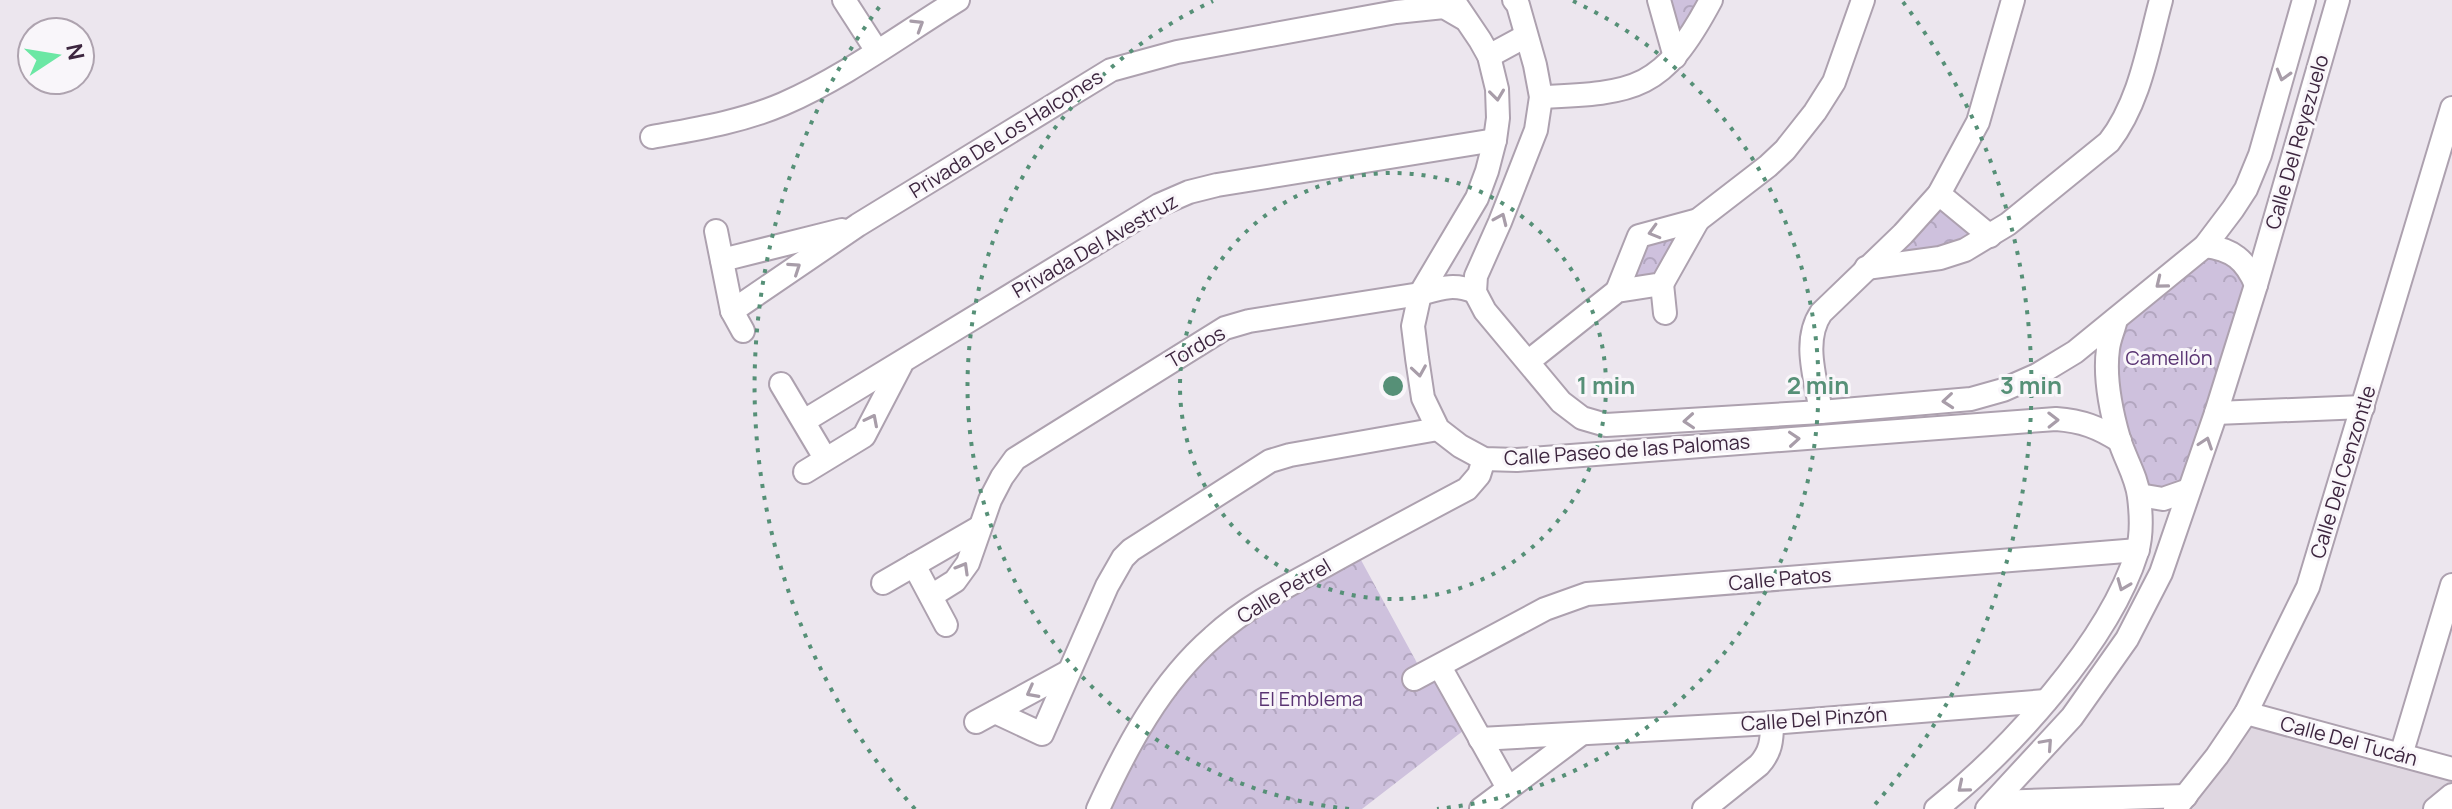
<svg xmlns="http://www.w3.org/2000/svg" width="2452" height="809" font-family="Manrope,sans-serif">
  <defs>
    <pattern id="park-crowns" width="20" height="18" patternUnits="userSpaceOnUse" patternTransform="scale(2)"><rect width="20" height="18" fill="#cec1dd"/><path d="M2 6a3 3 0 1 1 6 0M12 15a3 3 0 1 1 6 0" fill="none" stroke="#b2a6bf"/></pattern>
  </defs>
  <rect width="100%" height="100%" fill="#ece6ee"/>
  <!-- built -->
  <path fill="#dfd7e1" d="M 2246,713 L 2452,769 L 2452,795 L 2434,809 L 2175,809 Z"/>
  <!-- park -->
  <g fill="url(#park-crowns)">
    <path d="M 1659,0 L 1711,0 L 1675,57 Z"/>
    <path d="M 1939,194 L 1990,236 L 1866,268 Z"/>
    <path d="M 1698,220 L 1662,284 L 1617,291 L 1639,236 Z"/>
    <path d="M 2205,246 L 2250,269 L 2189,490 L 2153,499 L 2120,441 L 2116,320 Z"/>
    <path d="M 1355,549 L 1423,674 L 1440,667 L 1472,724 L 1362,809 L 1098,809 L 1186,664 Z"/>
  </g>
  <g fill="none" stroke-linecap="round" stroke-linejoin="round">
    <!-- minor casing -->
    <g stroke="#ada1af" stroke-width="26">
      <g id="minor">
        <path d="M 844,0 L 877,51"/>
        <path d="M 1453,0 L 1480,40 L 1489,56 L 1497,89 L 1498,118 L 1495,140 L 1487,171 L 1477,198 L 1420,294 L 1413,326 L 1417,358 L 1423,398 L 1438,429 L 1460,446 L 1484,459 L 1517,460 L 2056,419 C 2082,421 2098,427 2120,441"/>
        <path d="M 1514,0 L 1518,5 L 1535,65 L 1541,97 L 1536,130 L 1500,222 L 1476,276 L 1475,292 L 1485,311 L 1561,402 L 1582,418 L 1606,425 L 1821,412 L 1971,399 L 2003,390 L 2037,375 L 2075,352 L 2205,246 L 2233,209 L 2246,189 L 2260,155 L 2304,0"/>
        <path d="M 1659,0 L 1675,57"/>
        <path d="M 1489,56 L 1526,36"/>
        <path d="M 1541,97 C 1637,93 1663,90 1711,0"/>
        <path d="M 652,137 C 696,129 741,122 783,104 C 845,77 901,35 958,0"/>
        <path d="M 1939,194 L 1990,236"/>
        <path d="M 716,231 L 732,311 L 743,331"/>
        <path d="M 2205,246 C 2232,249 2246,260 2256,285"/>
        <path d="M 722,260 L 842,230"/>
        <path d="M 1866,268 L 1940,258 L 1965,250 L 2008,224 L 2109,142 C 2140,102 2148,48 2161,0"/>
        <path d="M 1662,284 L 1665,313"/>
        <path d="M 1617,291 L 1639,236 L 1698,220 L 1768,166 L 1785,150 L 1815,112 L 1834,82 L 1863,0"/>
        <path d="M 732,311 L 858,225 L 1111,70 L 1177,52 L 1396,12 L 1444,7 L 1463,18"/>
        <path d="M 1529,361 L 1617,291 L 1662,284 L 1698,220"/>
        <path d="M 781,384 L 825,458"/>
        <path d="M 1821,412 C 1816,380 1802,341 1821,313 L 1903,234 L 1939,194 L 1978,122 L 2013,0"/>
        <path d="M 2216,413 L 2363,407"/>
        <path d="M 804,421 L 1159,205 L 1189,192 L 1217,185 L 1495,140"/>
        <path d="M 805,472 L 864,436 L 901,365"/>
        <path d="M 2139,495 L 2163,499 L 2189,490"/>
        <path d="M 914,565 L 946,625"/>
        <path d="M 883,583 L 980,527"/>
        <path d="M 931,596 L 955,581 L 968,563 L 990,500 L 1002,477 L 1015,459 L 1225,328 L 1249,321 L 1420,294 C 1441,288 1454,283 1475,292"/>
        <path d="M 1440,667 L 1508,788"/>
        <path d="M 1414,679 L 1545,609 L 1587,594 L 2138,550"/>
        <path d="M 995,712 L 1042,734 L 1107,586 L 1123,558 L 1131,550 L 1270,461 L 1290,455 L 1438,429"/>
        <path d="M 2246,713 L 2452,769"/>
        <path d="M 976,722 L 1068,672"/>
        <path d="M 1480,739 L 1772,723 L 2046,701"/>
        <path d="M 2401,755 L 2452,585"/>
        <path d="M 1995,802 L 2186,796"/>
        <path d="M 1098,809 C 1127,746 1160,683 1213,637 C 1247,606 1287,586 1326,565 C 1373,539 1420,514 1467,489 L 1479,475 L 1484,459"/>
        <path d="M 1481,809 L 1581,734"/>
        <path d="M 1704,809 L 1759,765 C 1771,752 1772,740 1772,723"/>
        <path d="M 1936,809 C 2009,751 2109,642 2137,552 C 2142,536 2141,513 2139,497 C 2137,477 2125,459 2119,439 C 2111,411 2104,378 2108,349 C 2109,339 2114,329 2116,319"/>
        <path d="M 1987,809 L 2072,717 L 2127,639 L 2161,573 L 2216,413 L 2256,285 L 2338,0"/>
        <path d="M 2175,809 L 2217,756 L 2246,713 L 2308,587 L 2452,108"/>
        <path d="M 2435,809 L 2452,795"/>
      </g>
    </g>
    <!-- minor -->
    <use href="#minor" stroke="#fff" stroke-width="22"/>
  </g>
  <!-- one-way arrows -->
  <defs><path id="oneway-chevron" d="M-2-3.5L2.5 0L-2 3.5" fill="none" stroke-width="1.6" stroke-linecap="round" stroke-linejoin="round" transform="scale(2)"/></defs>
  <g stroke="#a89da9">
    <use href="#oneway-chevron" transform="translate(918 25) rotate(-32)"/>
    <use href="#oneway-chevron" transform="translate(2283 75) rotate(106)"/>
    <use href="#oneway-chevron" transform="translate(1497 95) rotate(83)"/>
    <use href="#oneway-chevron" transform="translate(1501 219) rotate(-66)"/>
    <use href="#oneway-chevron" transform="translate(1654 232) rotate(164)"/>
    <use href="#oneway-chevron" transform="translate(795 268) rotate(-34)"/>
    <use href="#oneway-chevron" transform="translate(2161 283) rotate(141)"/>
    <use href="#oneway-chevron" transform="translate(1419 371) rotate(81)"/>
    <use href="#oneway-chevron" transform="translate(1948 401) rotate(175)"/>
    <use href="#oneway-chevron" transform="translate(872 420) rotate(-63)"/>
    <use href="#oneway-chevron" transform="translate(2053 420) rotate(-1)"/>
    <use href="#oneway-chevron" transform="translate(1689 421) rotate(176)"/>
    <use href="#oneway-chevron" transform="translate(1794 439) rotate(-4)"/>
    <use href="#oneway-chevron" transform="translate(2206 443) rotate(-71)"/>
    <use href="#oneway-chevron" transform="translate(963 568) rotate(-60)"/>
    <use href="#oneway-chevron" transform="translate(2123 585) rotate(112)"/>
    <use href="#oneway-chevron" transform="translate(1032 692) rotate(152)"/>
    <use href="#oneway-chevron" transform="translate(2047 744) rotate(-48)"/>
    <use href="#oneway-chevron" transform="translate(1963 787) rotate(140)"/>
  </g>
  <!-- distance rings -->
  <g fill="none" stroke="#569077" stroke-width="4" stroke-dasharray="4 8">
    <circle cx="1393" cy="386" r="213"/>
    <path d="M1349 809A425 425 0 0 1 1213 1M1573 1A425 425 0 0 1 1437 809"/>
    <path d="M915 809A638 638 0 0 1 883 2M1903 2A638 638 0 0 1 1871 809"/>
  </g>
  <g text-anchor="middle" stroke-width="6" stroke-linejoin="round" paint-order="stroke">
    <!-- street labels -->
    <g font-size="20" fill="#3d263f" stroke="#f9f6fa">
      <text transform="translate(1006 134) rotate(-32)" y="7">Privada De Los Halcones</text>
      <text transform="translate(2297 142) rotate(-74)" y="7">Calle Del Reyezuelo</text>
      <text transform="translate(1095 246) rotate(-30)" y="7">Privada Del Avestruz</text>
      <text transform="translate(1196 347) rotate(-30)" y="7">Tordos</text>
      <text transform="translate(1627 450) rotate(-4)" y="7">Calle Paseo de las Palomas</text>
      <text transform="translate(2343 472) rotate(-73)" y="7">Calle Del Cenzontle</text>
      <text transform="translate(1780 579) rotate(-5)" y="7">Calle Patos</text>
      <text transform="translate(1284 591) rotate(-31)" y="7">Calle Petrel</text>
      <text transform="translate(1814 719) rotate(-4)" y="7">Calle Del Pinzón</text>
      <text transform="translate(2349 741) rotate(15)" y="7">Calle Del Tucán</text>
    </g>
    <!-- park labels -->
    <g font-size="20" fill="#593372" stroke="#f9f6fa">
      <text x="2169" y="365">Camellón</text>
      <text x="1311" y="706">El Emblema</text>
    </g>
  </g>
  <circle cx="1393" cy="386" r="12" fill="#569077" stroke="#f9f6fa" stroke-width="4"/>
  <g font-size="24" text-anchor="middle" font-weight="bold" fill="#569077" stroke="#f9f6fa" stroke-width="6" stroke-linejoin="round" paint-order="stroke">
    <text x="1606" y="394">1 min</text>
    <text x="1818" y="394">2 min</text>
    <text x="2031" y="394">3 min</text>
  </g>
  <!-- north arrow -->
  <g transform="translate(56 56) rotate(78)"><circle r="38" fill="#f9f6fa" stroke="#aea3af" stroke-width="2"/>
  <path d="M0-6L14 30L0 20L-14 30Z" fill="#6be7a4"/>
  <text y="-12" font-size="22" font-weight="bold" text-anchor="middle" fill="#3d263f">N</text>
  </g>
</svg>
